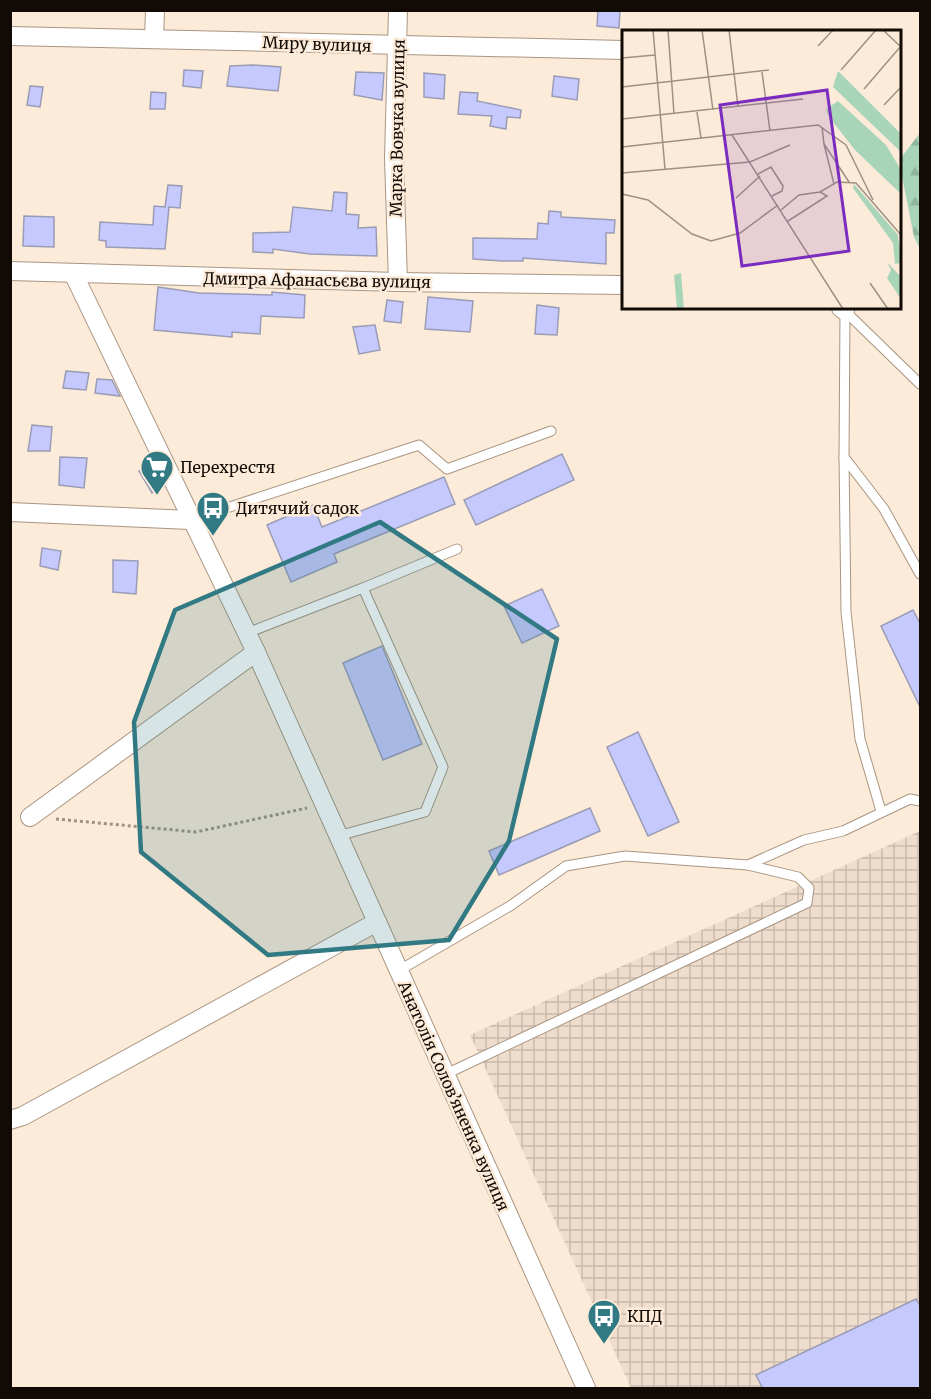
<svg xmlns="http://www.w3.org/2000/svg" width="931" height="1399" font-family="Merriweather,serif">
  <defs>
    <pattern id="industrial-grid" width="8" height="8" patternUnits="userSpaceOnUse" patternTransform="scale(1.5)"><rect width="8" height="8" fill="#eedccc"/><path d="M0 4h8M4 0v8" fill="none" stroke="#cbbbae"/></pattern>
    <pattern id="forest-firs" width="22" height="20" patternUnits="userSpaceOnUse" patternTransform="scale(1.5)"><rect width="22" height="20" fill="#a8d4b8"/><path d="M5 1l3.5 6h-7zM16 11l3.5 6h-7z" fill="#90b59d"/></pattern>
  </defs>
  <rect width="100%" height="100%" fill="#fcebd9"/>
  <!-- industrial -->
  <path fill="url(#industrial-grid)" d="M 920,831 L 920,1388 L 631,1388 L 470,1035 Z"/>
  <!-- forest -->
  <path fill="url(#forest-firs)" d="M 920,133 L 920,249 L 914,237 L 900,166 L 900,159 Z"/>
  <!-- building -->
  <g fill="#c6c9fd" stroke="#9a9cb6" stroke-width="1.5">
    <path d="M 598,10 L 620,10 L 619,28 L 597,26 Z"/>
    <path d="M 253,65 L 281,67 L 278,91 L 227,86 L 230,66 Z"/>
    <path d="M 184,70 L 203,71 L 201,88 L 183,86 Z"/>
    <path d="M 356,72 L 384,73 L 382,100 L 354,95 Z"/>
    <path d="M 424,73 L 445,75 L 444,99 L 424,97 Z"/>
    <path d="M 554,76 L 579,79 L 577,100 L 552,96 Z"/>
    <path d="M 30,86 L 43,87 L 40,107 L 27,105 Z"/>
    <path d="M 151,92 L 166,93 L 165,109 L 150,109 Z"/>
    <path d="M 460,92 L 478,93 L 477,101 L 521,110 L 520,118 L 507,117 L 506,129 L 490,126 L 492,116 L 458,114 Z"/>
    <path d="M 168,185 L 182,186 L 180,208 L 169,207 L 165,249 L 106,247 L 106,241 L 99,240 L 100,222 L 153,225 L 154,206 L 165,207 Z"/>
    <path d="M 334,192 L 347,193 L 346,214 L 359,215 L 358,228 L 376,227 L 377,256 L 310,254 L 273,249 L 273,253 L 253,252 L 253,233 L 290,232 L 293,207 L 332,211 Z"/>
    <path d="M 549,211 L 561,212 L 561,217 L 615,220 L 614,233 L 606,233 L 606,264 L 523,258 L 523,261 L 502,261 L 473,259 L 473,238 L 537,239 L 538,223 L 548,224 Z"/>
    <path d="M 24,216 L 54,217 L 54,247 L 23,246 Z"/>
    <path d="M 158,287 L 199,293 L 272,295 L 272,292 L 305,295 L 304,318 L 261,316 L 260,334 L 232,332 L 232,337 L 154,330 Z"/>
    <path d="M 428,297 L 473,301 L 470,332 L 425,329 Z"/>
    <path d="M 387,300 L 403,302 L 401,323 L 384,321 Z"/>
    <path d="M 537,305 L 559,308 L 557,335 L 535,334 Z"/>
    <path d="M 375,325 L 380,350 L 359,354 L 353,327 Z"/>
    <path d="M 66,371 L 89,373 L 86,390 L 63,388 Z"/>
    <path d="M 97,379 L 112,380 L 120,396 L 95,393 Z"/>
    <path d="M 32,425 L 52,427 L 50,451 L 28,451 Z"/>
    <path d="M 562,454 L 574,480 L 476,525 L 464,500 Z"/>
    <path d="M 60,457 L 87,458 L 84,488 L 59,485 Z"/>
    <path d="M 153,464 L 164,486 L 152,493 L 139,471 Z"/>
    <path d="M 444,477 L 455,504 L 334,554 L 337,562 L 291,582 L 267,525 L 313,505 L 322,527 Z"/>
    <path d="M 42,548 L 61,551 L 58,570 L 40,566 Z"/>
    <path d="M 113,560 L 138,561 L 136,594 L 113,592 Z"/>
    <path d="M 542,589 L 559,626 L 522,643 L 504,606 Z"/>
    <path d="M 913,610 L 921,625 L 921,709 L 881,626 Z"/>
    <path d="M 382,646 L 422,744 L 383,760 L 343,663 Z"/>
    <path d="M 638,732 L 679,822 L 648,836 L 607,747 Z"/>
    <path d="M 590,808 L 600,831 L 499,875 L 489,851 Z"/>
    <path d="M 916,1299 L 921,1307 L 921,1389 L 763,1389 L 756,1375 Z"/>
  </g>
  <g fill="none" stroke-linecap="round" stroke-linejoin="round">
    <!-- service casing -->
    <g stroke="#a99581" stroke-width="11">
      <g id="service">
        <path d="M 845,311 L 844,457 L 884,509 L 920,574"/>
        <path d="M 845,311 L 920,384"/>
        <path d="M 844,457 L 846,612 L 860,739 L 881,811"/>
        <path d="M 190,520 L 419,445 L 447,469 L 551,431"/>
        <path d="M 363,588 L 457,549"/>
        <path d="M 247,633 L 363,588 L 443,767 L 425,812 L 338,836"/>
        <path d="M 398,971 L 510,906 L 566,866 L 625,856 L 748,865 L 804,840 L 843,831 L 910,799 L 920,801"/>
        <path d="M 444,1075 L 807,903 L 809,888 L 798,877 L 748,865"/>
      </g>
    </g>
    <!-- minor casing -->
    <g stroke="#a99581" stroke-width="20">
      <g id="minor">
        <path d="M 398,10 L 394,158 L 398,282"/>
        <path d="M 10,36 L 624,50"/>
        <path d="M 154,39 L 155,10"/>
        <path d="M 10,271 L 398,282 L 624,285"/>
        <path d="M 73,273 L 256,652 L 586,1388"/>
        <path d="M 841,308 L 845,311"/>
        <path d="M 10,512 L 190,520"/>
        <path d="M 30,817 L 256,652"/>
        <path d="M 10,1120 L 23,1116 L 377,922"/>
      </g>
    </g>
    <!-- path -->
    <path stroke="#9e9184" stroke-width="3" stroke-dasharray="3 3" stroke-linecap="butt" d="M 56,819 L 196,832 L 307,808"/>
    <!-- service -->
    <use href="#service" stroke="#fff" stroke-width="9"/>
    <!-- minor -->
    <use href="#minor" stroke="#fff" stroke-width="18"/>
  </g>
  <!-- marked area -->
  <path fill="#317983" fill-opacity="0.2" stroke="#317983" stroke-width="4.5" stroke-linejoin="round" d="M 380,522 L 557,639 L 509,841 L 449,940 L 268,955 L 141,852 L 134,722 L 175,610 Z"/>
  <!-- icons -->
  <defs>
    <g id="supermarket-pin" transform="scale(1.725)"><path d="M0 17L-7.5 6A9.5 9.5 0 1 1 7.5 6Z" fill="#317983" stroke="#fcebd9"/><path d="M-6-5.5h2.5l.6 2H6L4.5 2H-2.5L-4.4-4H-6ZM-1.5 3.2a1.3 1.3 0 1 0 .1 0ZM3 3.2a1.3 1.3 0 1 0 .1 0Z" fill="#fff"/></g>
    <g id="bus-pin" transform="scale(1.725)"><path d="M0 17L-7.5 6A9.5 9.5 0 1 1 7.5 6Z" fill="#317983" stroke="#fcebd9"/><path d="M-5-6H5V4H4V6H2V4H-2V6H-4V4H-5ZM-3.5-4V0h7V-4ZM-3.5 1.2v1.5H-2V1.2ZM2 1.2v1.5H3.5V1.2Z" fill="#fff"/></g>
  </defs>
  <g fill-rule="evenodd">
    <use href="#supermarket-pin" x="157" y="467"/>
    <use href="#bus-pin" x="213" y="508"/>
    <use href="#bus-pin" x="604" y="1316"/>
  </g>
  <g text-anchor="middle" stroke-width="5" stroke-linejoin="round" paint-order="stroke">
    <!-- street labels -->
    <g font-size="16" fill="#120b05" stroke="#fcebd9">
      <text transform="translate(317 44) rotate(2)" y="6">Миру вулиця</text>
      <text transform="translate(397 128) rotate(-89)" y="6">Марка Вовчка вулиця</text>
      <text transform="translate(317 280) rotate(1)" y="6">Дмитра Афанасьєва вулиця</text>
      <text transform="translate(454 1096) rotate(66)" y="6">Анатолія Солов’яненка вулиця</text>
    </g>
    <!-- poi labels -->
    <g font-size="16" fill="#120b05" stroke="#fcebd9" text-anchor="start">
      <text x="180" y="473">Перехрестя</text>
      <text x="236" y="514">Дитячий садок</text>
      <text x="627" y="1322">КПД</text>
    </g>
  </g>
  <!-- overview -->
  <g transform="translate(622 30)">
    <rect width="279" height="279" fill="#fcebd9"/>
    <path d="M 216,41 L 279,104 L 279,122 L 211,57 ZM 216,71 L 264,115 L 279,140 L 279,164 L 233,120 L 207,87 L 204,79 ZM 232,154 L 276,205 L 279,233 L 273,234 L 271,213 L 231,158 ZM 265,232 L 279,247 L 279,269 L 265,248 L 269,240 ZM 59,243 L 62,279 L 55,279 L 52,245 Z" fill="#a8d4b8"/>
    <path fill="none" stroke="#9e9184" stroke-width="1.5" d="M 31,0 L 43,139M 46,0 L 52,84M 80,0 L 91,80M 107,0 L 116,77M 261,0 L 279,17M 196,16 L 211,0M 0,28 L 33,25M 219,40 L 254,0M 140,42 L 148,101M 0,57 L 147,40M 242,59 L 279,16M 262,75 L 279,57M 75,82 L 79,108M 0,89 L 181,69M 200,97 L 202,114 L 227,152M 110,105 L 221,279M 202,114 L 212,154M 0,117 L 196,95 L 224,115 L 251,170M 0,143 L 128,132 L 168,115M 136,144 L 149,137 L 161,156 L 160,161 L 150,166M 0,164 L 26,170 L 70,204 L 89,211 L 118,203 L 156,175M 114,168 L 138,146M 159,180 L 177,165 L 198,162 L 215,152 L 234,153 L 279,205M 166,191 L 205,166 L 198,162M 248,253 L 266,279"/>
    <path fill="#7b2cbf" fill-opacity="0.15" stroke="#7b2cbf" stroke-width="3" d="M 205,60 L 227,221 L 120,236 L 98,75 Z"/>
    <rect width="279" height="279" fill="none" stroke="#120b05" stroke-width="3"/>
  </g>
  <!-- border -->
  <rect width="931" height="1399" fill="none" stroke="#120b05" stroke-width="24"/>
</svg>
